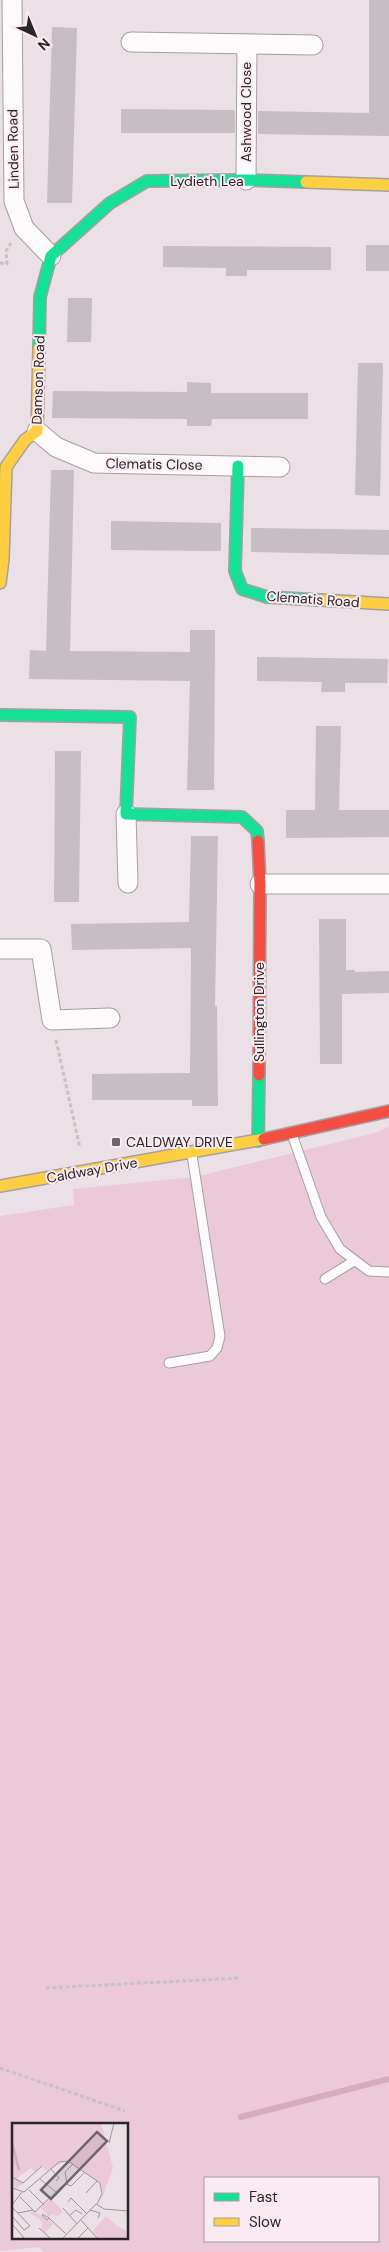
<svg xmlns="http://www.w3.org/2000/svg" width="389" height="2252" font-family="'DM Sans',sans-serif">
  <rect width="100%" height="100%" fill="#eae0e5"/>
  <!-- green -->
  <path fill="#ebc9d9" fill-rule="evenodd" d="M 389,1126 L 389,2252 L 43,2252 L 39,2247 L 0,2251 L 0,1216 L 74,1205 L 73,1189 L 195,1177 L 379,1132 ZM 14,2124 L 128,2124 L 128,2238 L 14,2238 ZM 205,2178 L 378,2178 L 378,2241 L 205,2241 Z"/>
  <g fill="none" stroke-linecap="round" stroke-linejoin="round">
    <!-- stream -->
    <path stroke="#d4acbe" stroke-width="6" d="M 241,2117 L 389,2079"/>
  </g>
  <!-- building -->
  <g fill="#c6bec2">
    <path d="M 369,0 L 389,0 L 389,136 L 258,134 L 258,111 L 369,113 Z"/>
    <path d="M 52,27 L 77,28 L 72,203 L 47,203 Z"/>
    <path d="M 121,109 L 232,110 L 235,111 L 235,133 L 121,133 Z"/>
    <rect x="366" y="245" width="23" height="26"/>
    <path d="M 163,246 L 331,247 L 331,270 L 247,270 L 247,276 L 226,276 L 226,268 L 163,267 Z"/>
    <path d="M 68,298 L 92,298 L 91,342 L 67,342 Z"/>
    <path d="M 358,363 L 383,363 L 380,496 L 355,495 Z"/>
    <path d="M 187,382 L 211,383 L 211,393 L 308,393 L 308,419 L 212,419 L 211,426 L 187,426 L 187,419 L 52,418 L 53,391 L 187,392 Z"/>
    <path d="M 51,470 L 74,470 L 70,651 L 190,652 L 190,630 L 215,630 L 214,790 L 187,790 L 190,681 L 29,679 L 30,650 L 46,651 Z"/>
    <path d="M 111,521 L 221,523 L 221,551 L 111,550 Z"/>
    <path d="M 251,528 L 389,530 L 389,555 L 251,552 Z"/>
    <path d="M 257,657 L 388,659 L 387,683 L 345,683 L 345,692 L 321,692 L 322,682 L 257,681 Z"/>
    <path d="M 316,726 L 341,726 L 339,810 L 389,810 L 389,837 L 286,838 L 286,810 L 315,810 Z"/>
    <path d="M 55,751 L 81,751 L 79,902 L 54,902 Z"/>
    <path d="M 191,836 L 218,836 L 215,1006 L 217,1006 L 218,1106 L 192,1106 L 192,1100 L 92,1100 L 92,1074 L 190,1073 L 191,948 L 72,950 L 71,924 L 189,922 Z"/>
    <path d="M 319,919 L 346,919 L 346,970 L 355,970 L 355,972 L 389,971 L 389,993 L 342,994 L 342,1064 L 320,1064 Z"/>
  </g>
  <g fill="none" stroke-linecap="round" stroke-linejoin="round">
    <!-- lane casing -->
    <g stroke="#a69fa2" stroke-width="11">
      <g id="lane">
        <path d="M 293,1137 L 321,1217 L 340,1249 L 369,1271 L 389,1272"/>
        <path d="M 325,1279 L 354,1261"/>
        <path d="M 169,1363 L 210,1356 L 217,1348 L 220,1336 L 192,1155"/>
      </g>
    </g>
    <!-- street casing -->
    <g stroke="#a69fa2" stroke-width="21">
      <g id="street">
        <path d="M 12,0 L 14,201 L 24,228 L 51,256"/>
        <path d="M 131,42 L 313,45"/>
        <path d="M 246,180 L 247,44"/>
        <path d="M 37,431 L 56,447 L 94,463 L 280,467"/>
        <path d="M 126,814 L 128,883"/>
        <path d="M 260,884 L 389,884"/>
        <path d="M 0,949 L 41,949 L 52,1020 L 110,1018"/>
      </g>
    </g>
    <!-- fast casing -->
    <g stroke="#a69fa2" stroke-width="14">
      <g id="fast">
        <path d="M 39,348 L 40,297 L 51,256 L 110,203 L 147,181 L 246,180 L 306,182"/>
        <path d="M 238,466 L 235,571 L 242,589 L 267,597 L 320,600"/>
        <path d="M 0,715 L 130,717 L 126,814 L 242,817 L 257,831 L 258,841"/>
        <path d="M 258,1141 L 259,1075"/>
      </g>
    </g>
    <!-- slow casing -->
    <g stroke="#a69fa2" stroke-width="14">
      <g id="slow">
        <path d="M 306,182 L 389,185"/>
        <path d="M 0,583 L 3,559 L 6,467 L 25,440 L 37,431 L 39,348"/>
        <path d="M 320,600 L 389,604"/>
        <path d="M 0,1186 L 264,1139"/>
      </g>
    </g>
    <!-- jam casing -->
    <g stroke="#a69fa2" stroke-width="14">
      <g id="jam">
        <path d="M 258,841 L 260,884 L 259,1075"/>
        <path d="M 264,1139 L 389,1111"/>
      </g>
    </g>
    <!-- path -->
    <g stroke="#c6c3c4" stroke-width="3" stroke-dasharray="4 2.5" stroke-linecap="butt">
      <path d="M 0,263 L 7,264 L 6,251 L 11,243"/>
      <path d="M 56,1040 L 80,1148"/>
      <path d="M 46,1988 L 240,1978"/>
      <path d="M 0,2068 L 125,2111"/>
    </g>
    <!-- lane -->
    <use href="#lane" stroke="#fcfafb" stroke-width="9"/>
    <!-- street -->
    <use href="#street" stroke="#fcfafb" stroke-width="19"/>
    <!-- fast -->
    <use href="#fast" stroke="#16e098" stroke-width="11"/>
    <!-- slow -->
    <use href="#slow" stroke="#ffcf43" stroke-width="11"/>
    <!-- jam -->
    <use href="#jam" stroke="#f24e42" stroke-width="11"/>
  </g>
  <!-- markers -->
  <rect fill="#6e666a" stroke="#faeaf1" stroke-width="2" x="111" y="1137" width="10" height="10" rx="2.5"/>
  <g text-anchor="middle" stroke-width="4" stroke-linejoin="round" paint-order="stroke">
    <!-- street labels -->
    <g font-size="14" fill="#2b2527" stroke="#faeaf1">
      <text transform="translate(246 112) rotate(-90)" y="5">Ashwood Close</text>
      <text transform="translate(13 149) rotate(-91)" y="5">Linden Road</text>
      <text x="207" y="186">Lydieth Lea</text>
      <text transform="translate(38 380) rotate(-88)" y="5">Damson Road</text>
      <text transform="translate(154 464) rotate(1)" y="5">Clematis Close</text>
      <text transform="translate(313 599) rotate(4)" y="5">Clematis Road</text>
      <text transform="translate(259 1012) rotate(-90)" y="5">Sullington Drive</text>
      <text transform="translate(92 1170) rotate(-10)" y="5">Caldway Drive</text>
    </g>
    <!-- poi labels -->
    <g font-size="14" fill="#2b2527" stroke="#faeaf1" text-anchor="start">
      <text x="126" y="1147">CALDWAY DRIVE</text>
    </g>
  </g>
  <!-- overview -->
  <g transform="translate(12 2123)">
    <rect width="116" height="116" fill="#eae0e5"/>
    <path d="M 0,0 L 89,0 L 101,45 L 87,83 L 91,69 L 89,60 L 54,37 L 35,48 L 29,43 L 23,49 L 19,45 L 5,55 L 11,61 L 2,66 ZM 39,76 L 51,88 L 45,94 L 41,91 L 37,94 L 29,85 ZM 21,88 L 36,96 L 47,106 L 41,101 L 33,110 L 29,105 L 31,99 L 18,90 ZM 94,93 L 106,104 L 116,108 L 116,116 L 87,116 L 81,108 Z" fill="#ebc9d9"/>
    <path fill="none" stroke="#d4acbe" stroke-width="2.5" d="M 0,20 L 7,47"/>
    <path fill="none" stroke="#9e9599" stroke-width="1" d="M 97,20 L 102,0M 39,46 L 47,55 L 44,58M 0,54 L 11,60 L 30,43M 28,56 L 44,69M 55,60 L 53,49 L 61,41M 0,65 L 12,69 L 47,39 L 56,38 L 88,60 L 90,71 L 85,81M 17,67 L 32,82M 74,70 L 85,58M 8,74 L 23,89 L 49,64 L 54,61 L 59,63 L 73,49M 56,79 L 59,75 L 75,91M 0,82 L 10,69M 0,84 L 18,103 L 12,107 L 0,93M 51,85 L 65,101M 78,87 L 88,90 L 86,95M 6,90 L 21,87M 30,92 L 35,97 L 37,95 L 30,91M 57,93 L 64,87 L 70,91M 37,95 L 54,111M 69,97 L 86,116M 0,101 L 13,116M 27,105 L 39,116M 50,116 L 84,81 L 92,86 L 117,88M 65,116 L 76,105"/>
    <path fill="#6e666a" fill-opacity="0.15" stroke="#6e666a" stroke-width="2.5" d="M 85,9 L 95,18 L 39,76 L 29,67 Z"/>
    <rect width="116" height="116" fill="none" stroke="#2b2527" stroke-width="2.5"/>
  </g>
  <!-- legend -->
  <rect x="204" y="2177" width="175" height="65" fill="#faeaf1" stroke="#a79ba0"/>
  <rect x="214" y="2193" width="25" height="8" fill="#16e098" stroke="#a79ba0"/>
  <text x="249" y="2202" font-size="15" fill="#2b2527">Fast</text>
  <rect x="214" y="2218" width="25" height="8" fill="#ffcf43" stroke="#a79ba0"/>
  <text x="249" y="2227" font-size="15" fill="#2b2527">Slow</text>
  <!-- north arrow -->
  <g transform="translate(35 35) rotate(136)" stroke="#faeaf1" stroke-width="4" paint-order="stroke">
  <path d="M0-4L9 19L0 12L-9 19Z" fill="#2b2527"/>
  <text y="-8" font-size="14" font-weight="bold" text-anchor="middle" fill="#2b2527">N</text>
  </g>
</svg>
